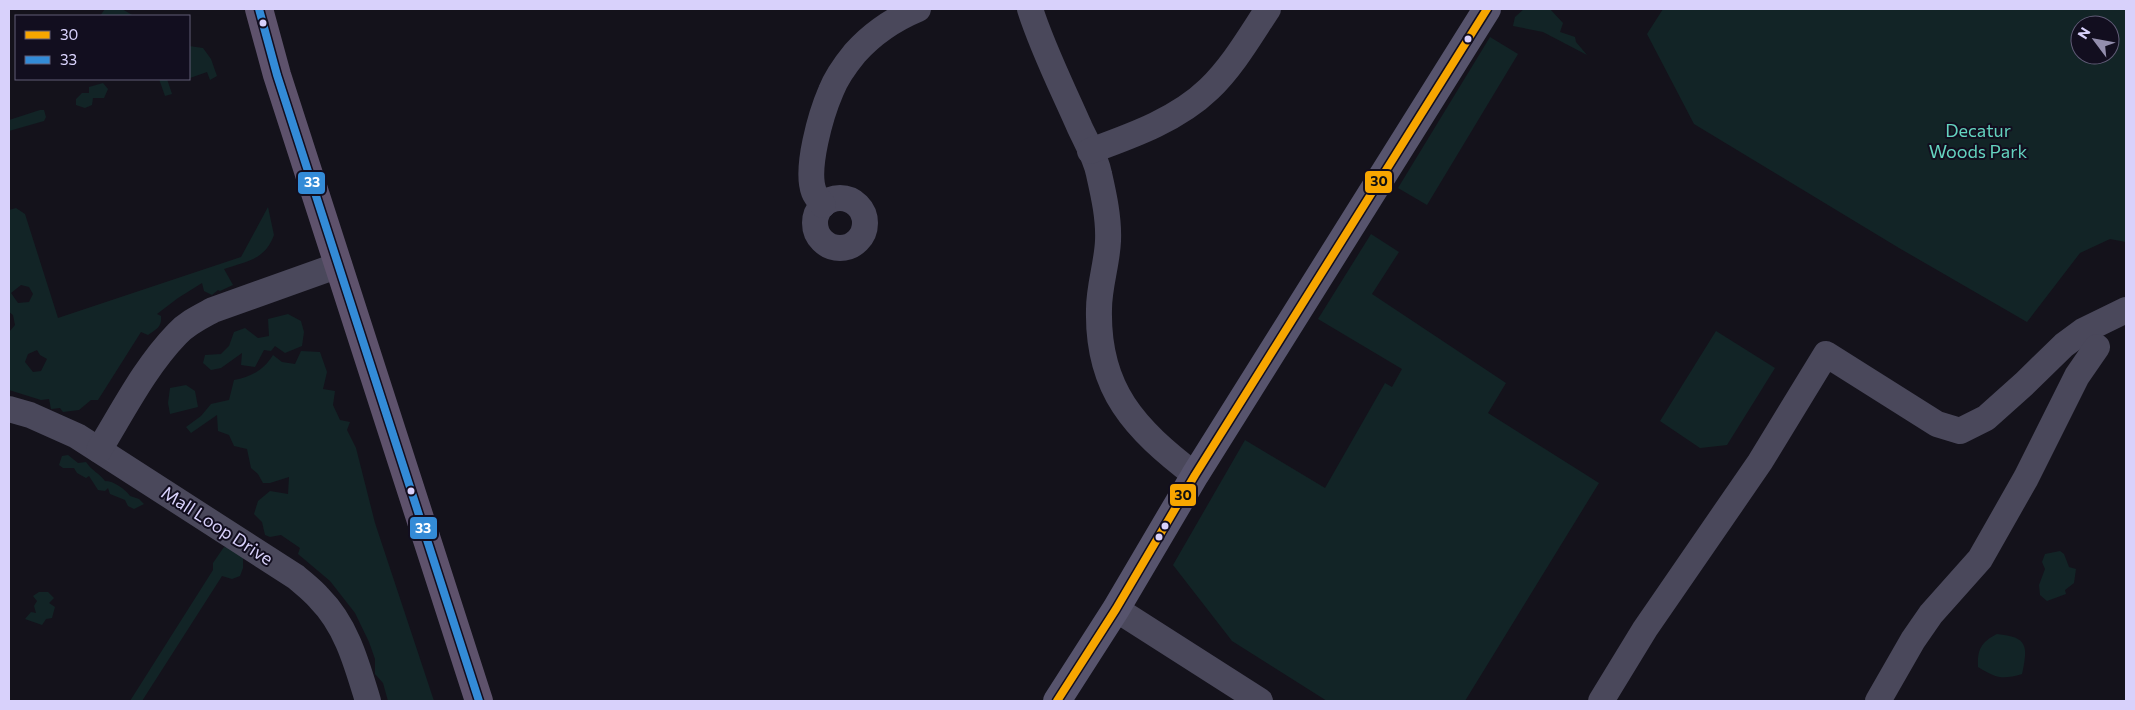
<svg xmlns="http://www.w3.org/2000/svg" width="2135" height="710" font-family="Commissioner,sans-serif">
  <rect width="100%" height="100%" fill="#14121b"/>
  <!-- green -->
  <g fill="#122426" fill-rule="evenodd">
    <path d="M 105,9 L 122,9 L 134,16 L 100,16 Z"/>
    <path d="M 1524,9 L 1550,9 L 1563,23 L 1560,32 L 1575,37 L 1576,42 L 1587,55 L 1543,32 L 1513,26 L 1515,17 Z"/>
    <path d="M 1663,9 L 2126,9 L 2126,242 L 2110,239 L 2080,253 L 2027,322 L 1899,248 L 1694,124 L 1647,34 ZM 2080,25 L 2110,25 L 2110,55 L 2080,55 Z"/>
    <path d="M 1490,37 L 1518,54 L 1427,205 L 1398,188 Z"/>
    <path d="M 189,46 L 203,48 L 211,59 L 217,76 L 210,80 L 207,72 L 190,78 Z"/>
    <path d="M 159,79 L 167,79 L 172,94 L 165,96 Z"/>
    <path d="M 103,83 L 108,89 L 104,98 L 93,98 L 92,105 L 85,108 L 76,105 L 76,99 L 82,93 L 89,93 L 89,87 Z"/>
    <path d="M 40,110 L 44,110 L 46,117 L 44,121 L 9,131 L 9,120 Z"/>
    <path d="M 268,207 L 274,235 C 265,260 247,261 224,269 L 233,285 L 220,291 L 218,290 L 212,295 L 204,291 L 202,283 L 178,298 L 157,314 L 161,316 C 162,327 157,329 148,335 L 141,332 L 98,400 L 91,400 L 79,410 L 63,412 L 60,408 L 51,409 L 49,399 L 41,400 L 9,390 L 9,332 L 15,325 L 13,315 L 9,312 L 9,210 L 16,208 L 25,214 L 58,318 L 241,257 ZM 21,285 L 29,287 L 33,294 L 29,302 L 18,303 L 11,293 ZM 37,350 L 40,355 L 47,359 L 41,371 L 33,372 L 25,362 L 28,354 Z"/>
    <path d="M 1371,234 L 1399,252 L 1372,294 L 1506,383 L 1488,413 L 1599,483 L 1465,701 L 1327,701 L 1232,641 L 1173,565 L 1245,440 L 1325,488 L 1385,383 L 1392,387 L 1402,369 L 1318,319 Z"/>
    <path d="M 288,314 L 301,321 L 304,332 L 302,346 L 285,353 L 275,346 L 271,351 L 264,350 L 255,367 L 241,365 L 242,353 L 221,368 L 211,370 L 203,363 L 205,355 L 221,354 L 229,346 L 234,332 L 245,328 L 258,338 L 269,336 L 268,319 Z"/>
    <path d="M 1716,331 L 1775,368 L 1727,445 L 1700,448 L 1660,421 Z"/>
    <path d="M 301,351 L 320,352 L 327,372 L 323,389 L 335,391 L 333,405 L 340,420 L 350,422 L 347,430 L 356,448 L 375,523 L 434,701 L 388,701 L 383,683 L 375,674 L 375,659 L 369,642 L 355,613 L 330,581 L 298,554 L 300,548 L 281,535 L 270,537 L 265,535 L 262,522 L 254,514 L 258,501 L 270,491 L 288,494 L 289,477 L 270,483 L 263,483 L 258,474 L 251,468 L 247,449 L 234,446 L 229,435 L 218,431 L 217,415 L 191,433 L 186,427 L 201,416 L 211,404 L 229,400 L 234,380 C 251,377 264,370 273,355 L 282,362 L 295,364 Z"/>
    <path d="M 186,385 L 195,391 L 198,407 L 170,414 L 168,403 L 170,388 Z"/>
    <path d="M 68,455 L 78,463 L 86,462 C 92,471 99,473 105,481 C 114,481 125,489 130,496 L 139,499 L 144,504 L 134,509 L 128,506 L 125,500 L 110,494 L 108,488 L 105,491 L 98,490 L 89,476 L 86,478 L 77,473 L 74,468 L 63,468 L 59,465 L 62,456 Z"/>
    <path d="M 224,547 L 235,549 L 243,557 L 243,568 L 240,576 L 232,579 L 222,576 L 142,701 L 130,701 L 213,570 L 213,563 Z"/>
    <path d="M 2060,551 L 2064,554 L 2069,567 L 2076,569 L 2074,583 L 2065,590 L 2066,594 L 2047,601 L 2040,595 L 2039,585 L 2045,569 L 2042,562 L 2045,554 Z"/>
    <path d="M 39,592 L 48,592 L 54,598 L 49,603 L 55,607 L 52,618 L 46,619 L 42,625 L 25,619 L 31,612 L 36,613 L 34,606 L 37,601 L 33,596 Z"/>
    <path d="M 1997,634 C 2028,637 2028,646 2022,674 C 2002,680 1996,678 1978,667 C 1977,650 1981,642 1997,634 Z"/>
  </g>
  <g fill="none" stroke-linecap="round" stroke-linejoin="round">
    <!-- street -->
    <g stroke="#4a485b" stroke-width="26">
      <path d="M 1030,9 C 1043,50 1063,89 1080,128 C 1087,143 1096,158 1099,174 C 1104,196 1109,219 1108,241 C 1107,264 1099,286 1099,309 C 1097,390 1135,429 1195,475"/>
      <path d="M 1090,151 C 1131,136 1177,120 1209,89 C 1233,66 1250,36 1268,9"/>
      <circle cx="840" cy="223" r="25"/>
      <path d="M 823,205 C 820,201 816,197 814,192 C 805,169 821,114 831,91 C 836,78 846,64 855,53 C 873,33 894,19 918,9"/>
      <path d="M 9,409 L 30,415 L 77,436 L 296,577 C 304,584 312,590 319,598 C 347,626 357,665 368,701"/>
      <path d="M 99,450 C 123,411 145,367 177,334 C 187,323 200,317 213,310 L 339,265"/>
      <path d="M 1116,609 L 1260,701"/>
      <path d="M 1601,701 L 1645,629 L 1760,462 L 1826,354 L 1937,424 L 1960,431 L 1986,418 L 2024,384 L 2064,345 L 2083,331 L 2126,310"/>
      <path d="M 1878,701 L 1913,640 L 1931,614 L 1980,559 L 2026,478 L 2077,376 L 2097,347"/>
    </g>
    <!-- secondary -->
    <path stroke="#57546d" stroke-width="28" d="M 1057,701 L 1116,609 L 1195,475 L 1487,9"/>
    <!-- primary -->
    <path stroke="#5e526c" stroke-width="28" d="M 259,9 L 277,75 L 479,701"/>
    <!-- bus-1 casing -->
    <g stroke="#120e1f" stroke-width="11">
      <path id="bus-1" d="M 1057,701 L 1116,609 L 1195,475 L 1487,9"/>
    </g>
    <!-- bus-2 casing -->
    <g stroke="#120e1f" stroke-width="11">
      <path id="bus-2" d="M 259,9 L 277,75 L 479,701"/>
    </g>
    <!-- bus-1 -->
    <use href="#bus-1" stroke="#f7a600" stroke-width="8"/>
    <!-- bus-2 -->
    <use href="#bus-2" stroke="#338bd7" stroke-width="8"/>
  </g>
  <!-- markers -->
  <g fill="#d8d1fb" stroke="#120e1f" stroke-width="2">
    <circle cx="263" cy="23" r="4.5"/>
    <circle cx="1468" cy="39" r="4.5"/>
    <circle cx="411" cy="491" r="4.5"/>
    <circle cx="1165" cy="526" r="4.5"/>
    <circle cx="1159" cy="537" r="4.5"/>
  </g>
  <g text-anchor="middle" stroke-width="4" stroke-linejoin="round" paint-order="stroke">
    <!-- park labels -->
    <g font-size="18" fill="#64d3bf" stroke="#120e1f">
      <text x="1978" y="137">Decatur<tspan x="1978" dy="21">Woods Park</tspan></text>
    </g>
    <!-- street labels -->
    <g font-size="18" fill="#d8d1fb" stroke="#120e1f">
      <text transform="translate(217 526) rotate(33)" y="6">Mall Loop Drive</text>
    </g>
  </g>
  <g stroke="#120e1f" stroke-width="2">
    <rect x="1364" y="170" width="29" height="24" rx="5" fill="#f7a600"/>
    <rect x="297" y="171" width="29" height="24" rx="5" fill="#338bd7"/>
    <rect x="1169" y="483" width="28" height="24" rx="5" fill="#f7a600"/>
    <rect x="409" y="516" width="29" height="24" rx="5" fill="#338bd7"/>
  </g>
  <g font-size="14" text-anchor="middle" font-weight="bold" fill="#fff">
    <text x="312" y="187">33</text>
    <text x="423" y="533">33</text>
  </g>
  <g font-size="14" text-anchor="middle" font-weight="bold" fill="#111">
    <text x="1379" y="186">30</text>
    <text x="1183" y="500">30</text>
  </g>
  <!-- border -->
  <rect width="2135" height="710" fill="none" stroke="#d8d1fb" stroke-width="20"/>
  <!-- legend -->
  <rect x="15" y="15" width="175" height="65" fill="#120e1f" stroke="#615c77"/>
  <rect x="25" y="31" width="25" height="8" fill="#f7a600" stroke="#615c77"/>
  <text x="60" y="40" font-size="15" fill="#d8d1fb">30</text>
  <rect x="25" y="56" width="25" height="8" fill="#338bd7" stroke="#615c77"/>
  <text x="60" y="65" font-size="15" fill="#d8d1fb">33</text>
  <!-- north arrow -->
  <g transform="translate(2095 40) rotate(302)"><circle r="24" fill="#120e1f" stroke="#615c77"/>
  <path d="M0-4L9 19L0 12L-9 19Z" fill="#938ead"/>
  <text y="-8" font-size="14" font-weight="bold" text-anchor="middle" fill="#d8d1fb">N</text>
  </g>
</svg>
